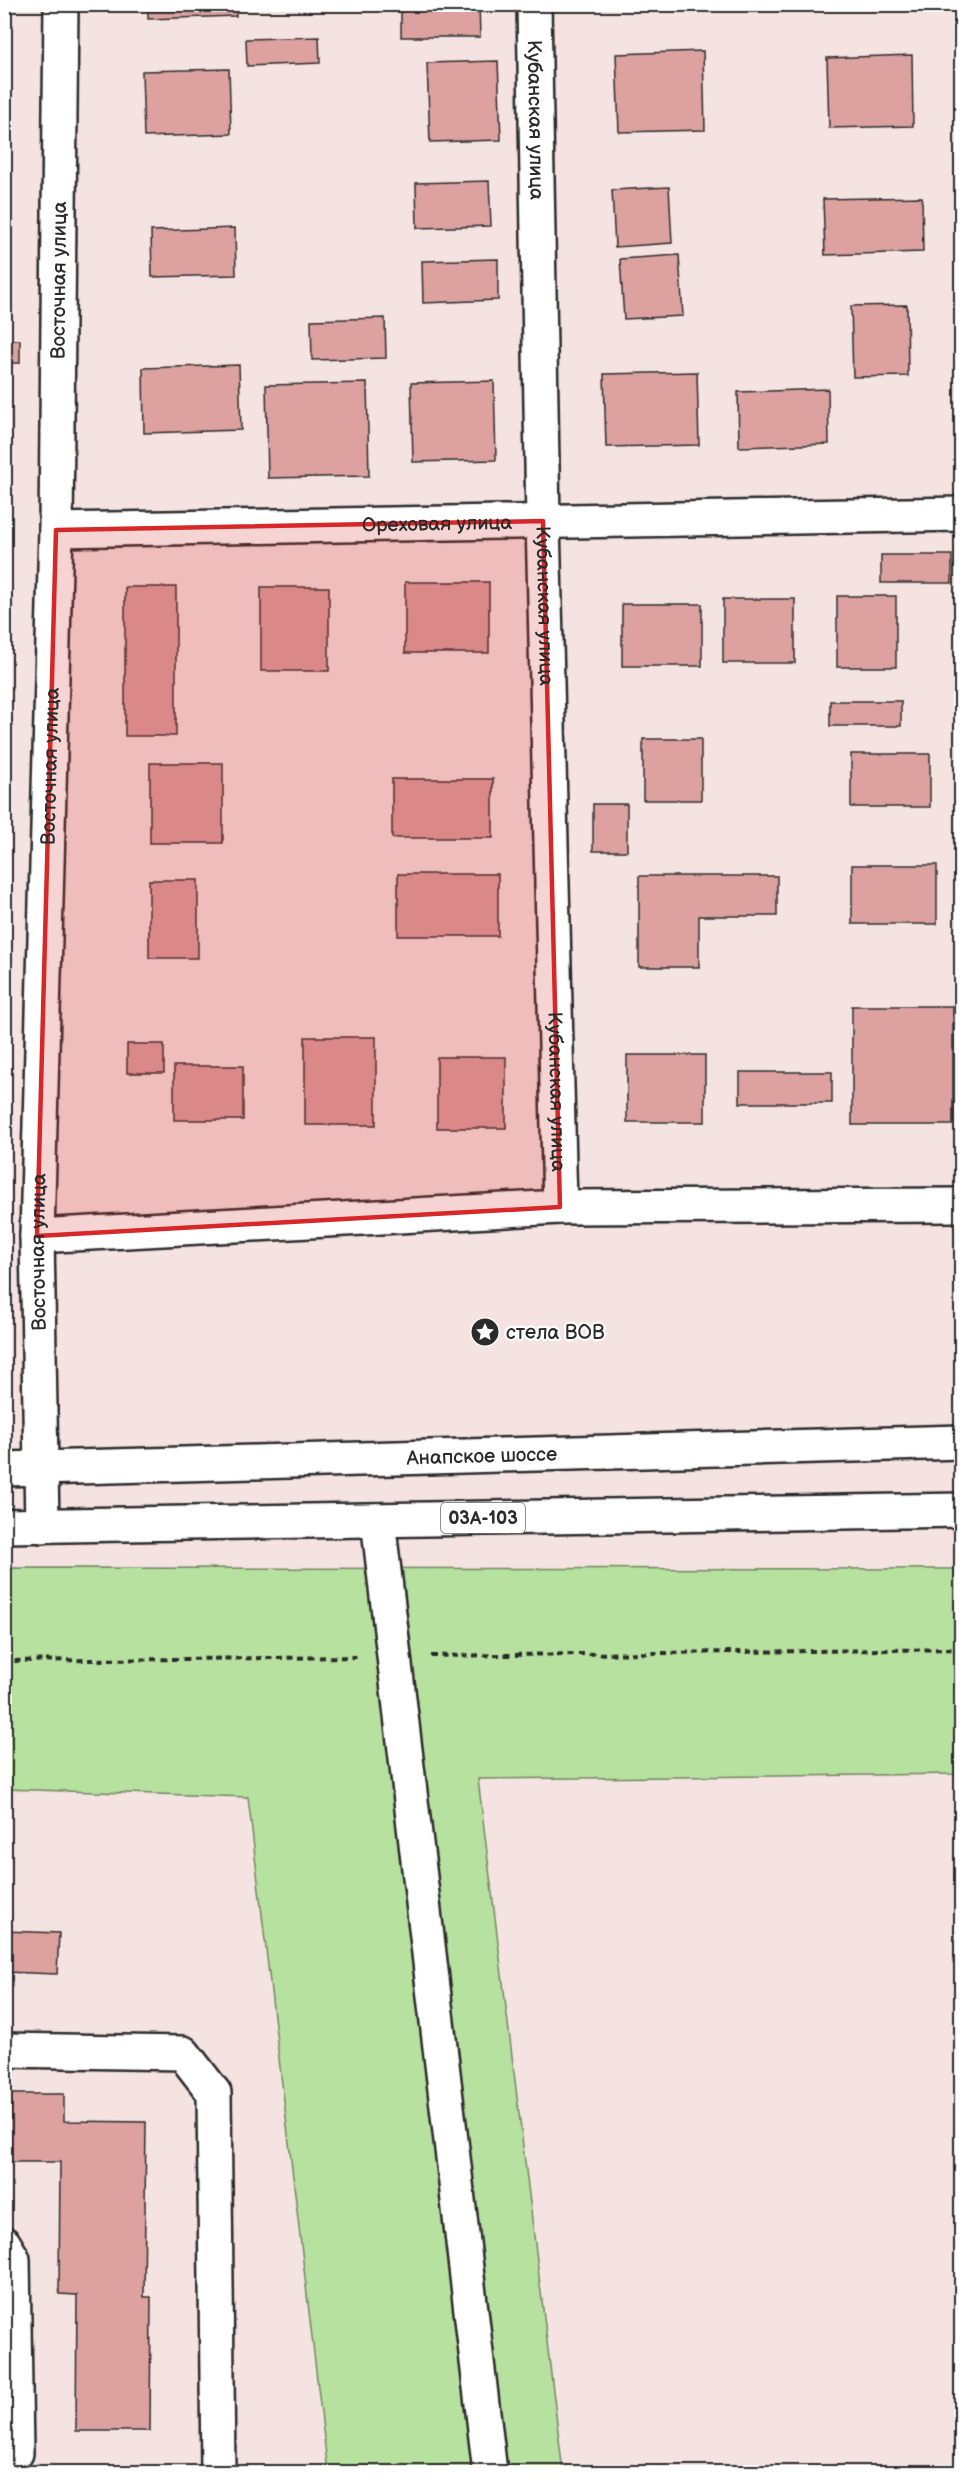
<svg xmlns="http://www.w3.org/2000/svg" width="966" height="2477" font-family="'Balsamiq Sans',sans-serif">
  <rect width="100%" height="100%" fill="#f5e3e2"/>
  <filter id="ink" filterUnits="userSpaceOnUse"><feTurbulence type="fractalNoise" baseFrequency=".0167" numOctaves="2"/><feDisplacementMap in="SourceGraphic" scale="12" xChannelSelector="R" yChannelSelector="G"/><feConvolveMatrix kernelMatrix="1 2 1 2 8 2 1 2 1" color-interpolation-filters="sRGB"/></filter>
  <g filter="url(#ink)">
    <!-- green -->
    <path fill="#b7e19e" stroke="#718664" stroke-width="1.5" d="M 5,1568 L 961,1569 L 961,1774 L 478,1779 L 563,2472 L 328,2472 L 248,1797 L 5,1789 Z"/>
    <!-- building -->
    <g fill="#dda2a0" stroke="#2b2b2b" stroke-width="1.5">
      <path d="M 148,4 L 235,4 L 236,16 L 148,19 Z"/>
      <path d="M 401,4 L 479,4 L 480,37 L 401,37 Z"/>
      <path d="M 319,37 L 320,63 L 247,66 L 246,39 Z"/>
      <path d="M 703,51 L 705,130 L 619,132 L 616,54 Z"/>
      <path d="M 912,55 L 913,126 L 829,128 L 827,58 Z"/>
      <path d="M 498,61 L 501,140 L 430,142 L 427,63 Z"/>
      <path d="M 229,69 L 231,134 L 144,137 L 142,71 Z"/>
      <path d="M 4,97 L 8,97 L 9,144 L 4,145 Z"/>
      <rect x="4" y="177" width="2" height="47"/>
      <path d="M 489,181 L 491,226 L 417,228 L 416,183 Z"/>
      <path d="M 669,187 L 672,243 L 615,247 L 612,190 Z"/>
      <path d="M 922,197 L 923,252 L 825,255 L 823,199 Z"/>
      <path d="M 235,228 L 236,275 L 152,277 L 151,231 Z"/>
      <path d="M 679,255 L 683,316 L 624,319 L 620,259 Z"/>
      <path d="M 498,259 L 498,300 L 423,303 L 422,261 Z"/>
      <path d="M 907,305 L 908,376 L 853,377 L 851,306 Z"/>
      <path d="M 385,318 L 386,358 L 312,360 L 311,320 Z"/>
      <rect x="4" y="340" width="16" height="23"/>
      <path d="M 239,365 L 241,430 L 144,433 L 143,368 Z"/>
      <rect x="4" y="369" width="5" height="63"/>
      <path d="M 697,372 L 699,445 L 606,447 L 604,374 Z"/>
      <path d="M 494,381 L 496,460 L 413,462 L 411,383 Z"/>
      <path d="M 367,383 L 369,476 L 268,478 L 266,385 Z"/>
      <path d="M 828,389 L 829,444 L 739,447 L 738,392 Z"/>
      <rect x="4" y="522" width="2" height="34"/>
      <rect x="881" y="555" width="71" height="28"/>
      <rect x="4" y="580" width="3" height="32"/>
      <rect x="405" y="582" width="84" height="71"/>
      <rect x="125" y="587" width="51" height="149"/>
      <rect x="261" y="587" width="68" height="84"/>
      <rect x="837" y="596" width="59" height="71"/>
      <rect x="723" y="599" width="72" height="64"/>
      <rect x="622" y="604" width="80" height="62"/>
      <rect x="830" y="701" width="71" height="25"/>
      <rect x="643" y="739" width="58" height="61"/>
      <rect x="851" y="754" width="79" height="53"/>
      <rect x="150" y="763" width="73" height="80"/>
      <rect x="392" y="779" width="101" height="59"/>
      <rect x="593" y="804" width="34" height="47"/>
      <rect x="852" y="865" width="85" height="59"/>
      <rect x="398" y="874" width="100" height="62"/>
      <path d="M 639,876 L 777,876 L 777,916 L 699,916 L 699,967 L 639,967 Z"/>
      <rect x="149" y="880" width="49" height="78"/>
      <rect x="852" y="1006" width="101" height="119"/>
      <rect x="305" y="1037" width="71" height="88"/>
      <rect x="127" y="1044" width="37" height="29"/>
      <rect x="627" y="1055" width="78" height="67"/>
      <rect x="437" y="1057" width="69" height="71"/>
      <rect x="174" y="1066" width="69" height="54"/>
      <rect x="740" y="1072" width="92" height="31"/>
      <path d="M 4,1931 L 59,1933 L 57,1974 L 4,1972 Z"/>
      <path d="M 4,2094 L 64,2094 L 64,2121 L 146,2122 L 144,2297 L 151,2297 L 150,2431 L 76,2431 L 77,2295 L 59,2294 L 60,2162 L 4,2162 Z"/>
    </g>
    <g fill="none" stroke-linecap="round" stroke-linejoin="round">
      <!-- minor casing -->
      <g stroke="#2b2b2b" stroke-width="38">
        <g id="minor">
          <path id="s1" d="M 534,4 L 543,521 L 560,1207"/>
          <path id="s2" d="M 56,530 L 962,514"/>
          <path d="M 37,1236 L 560,1207 L 962,1205"/>
          <path d="M 378,1520 L 490,2472"/>
          <path id="s3" d="M 42,1526 L 37,1236 L 56,530 L 61,4"/>
          <path d="M 4,2050 L 183,2053 L 214,2093 L 218,2472"/>
          <path d="M 4,2244 L 13,2259 L 16,2453"/>
        </g>
      </g>
      <!-- major casing -->
      <g stroke="#2b2b2b" stroke-width="38">
        <g id="major">
          <path id="s4" d="M 4,1469 L 962,1442"/>
          <path d="M 4,1526 L 962,1510"/>
        </g>
      </g>
      <!-- path -->
      <g stroke="#2b2b2b" stroke-width="4" stroke-dasharray="6 4.5" stroke-linecap="butt">
        <path d="M 431,1656 L 962,1649"/>
        <path d="M 4,1661 L 358,1657"/>
      </g>
      <!-- minor -->
      <use href="#minor" stroke="#fff" stroke-width="33"/>
      <!-- major -->
      <use href="#major" stroke="#fff" stroke-width="33"/>
    </g>
  </g>
  <!-- marked area -->
  <path fill="#d62828" fill-opacity="0.2" stroke="#d62828" stroke-width="4.5" stroke-linejoin="round" d="M 543,521 L 560,1207 L 37,1236 L 56,530 Z"/>
  <!-- icons -->
  <defs>
    <g id="sight-disc" transform="scale(1.5)"><circle r="9.5" fill="#2b2b2b" stroke="#fff"/><path d="M0-6L1.8-2.2L6-1.7L2.9 1.2L3.7 5.4L0 3.3L-3.7 5.4L-2.9 1.2L-6-1.7L-1.8-2.2Z" fill="#fff"/></g>
  </defs>
  <g fill-rule="evenodd">
    <use href="#sight-disc" x="485" y="1332"/>
  </g>
  <g text-anchor="middle" stroke-width="4.5" stroke-linejoin="round" paint-order="stroke">
    <!-- shield labels -->
    <rect fill="#fff" stroke="#6b6b6b" stroke-width="1.5" x="441" y="1503" width="84" height="30" rx="4.5"/>
    <g font-size="18" font-weight="bold" fill="#2b2b2b">
      <text x="483" y="1524">03А-103</text>
    </g>
    <!-- street labels -->
    <g font-size="20" fill="#2b2b2b" stroke="#fff">
      <text dy="7" stroke="none"><textPath href="#s1" startOffset="116">Кубанская улица</textPath></text>
      <text dy="7" stroke="none"><textPath href="#s3" startOffset="1246">Восточная улица</textPath></text>
      <text dy="7" stroke="none"><textPath href="#s2" startOffset="381">Ореховая улица</textPath></text>
      <text dy="7" stroke="none"><textPath href="#s1" startOffset="602">Кубанская улица</textPath></text>
      <text dy="7" stroke="none"><textPath href="#s3" startOffset="760">Восточная улица</textPath></text>
      <text dy="7" stroke="none"><textPath href="#s1" startOffset="1088">Кубанская улица</textPath></text>
      <text dy="7" stroke="none"><textPath href="#s3" startOffset="274">Восточная улица</textPath></text>
      <text dy="7" stroke="none"><textPath href="#s4" startOffset="478">Анапское шоссе</textPath></text>
    </g>
    <!-- poi labels -->
    <g font-size="20" fill="#2b2b2b" stroke="#fff" text-anchor="start">
      <text x="506" y="1339">стела ВОВ</text>
    </g>
  </g>
  <!-- margin -->
  <rect width="966" height="2477" fill="none" stroke="#fff" stroke-width="24"/>
  <rect x="12" y="12" width="942" height="2453" fill="none" stroke="#2b2b2b" stroke-width="2" filter="url(#ink)"/>
</svg>
